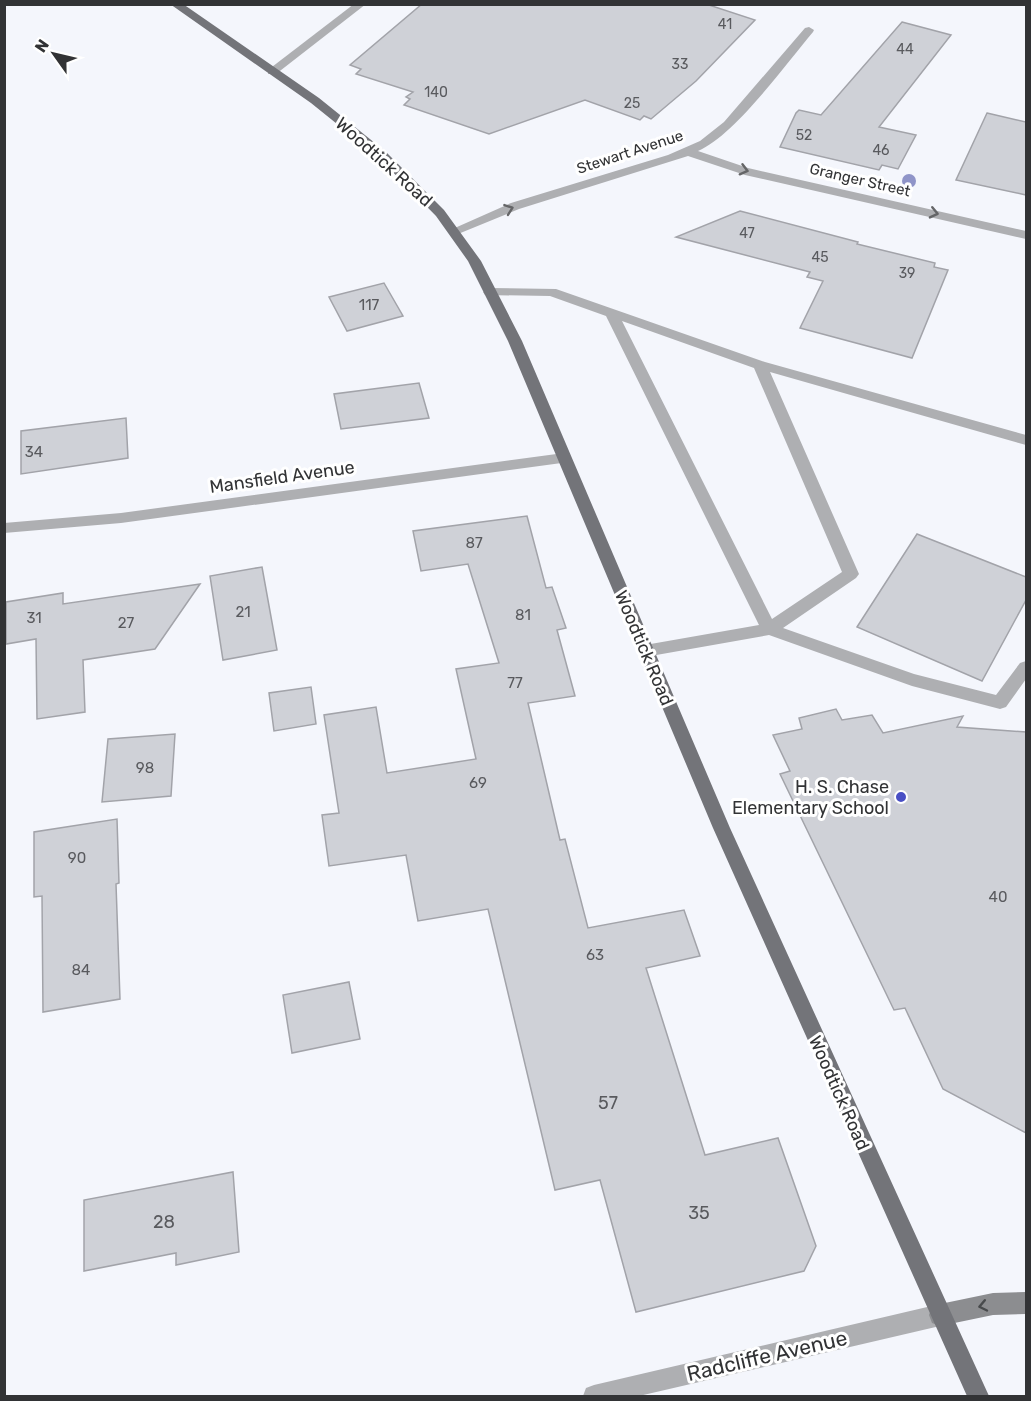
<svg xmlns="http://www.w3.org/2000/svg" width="1031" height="1401" font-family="Rubik,sans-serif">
  <rect width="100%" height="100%" fill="#f4f6fc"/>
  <!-- building -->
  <g fill="#cfd1d7" stroke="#a2a3a9" stroke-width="1.5">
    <path d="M 422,4 L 706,4 L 755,20 L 696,81 L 651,119 L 644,116 L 640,120 L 585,100 L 489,134 L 404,105 L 410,99 L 406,97 L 413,92 L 356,74 L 361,69 L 350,65 Z"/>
    <path d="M 902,22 L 951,35 L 879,127 L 916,135 L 898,169 L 882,165 L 879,170 L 780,147 L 796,113 L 799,110 L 821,115 Z"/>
    <path d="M 987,113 L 1026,122 L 1026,195 L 956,180 Z"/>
    <path d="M 740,211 L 858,242 L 857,244 L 935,263 L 934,267 L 948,270 L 912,358 L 800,328 L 823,281 L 807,277 L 810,272 L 676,237 Z"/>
    <path d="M 384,283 L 403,316 L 347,331 L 329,297 Z"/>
    <path d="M 419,383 L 429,418 L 341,429 L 334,394 Z"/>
    <path d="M 126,418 L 128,458 L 21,474 L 21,431 Z"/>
    <path d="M 527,516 L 546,588 L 552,587 L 566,628 L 557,630 L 575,696 L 528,703 L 560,840 L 565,839 L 588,928 L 684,910 L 700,956 L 646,968 L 705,1155 L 778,1138 L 816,1246 L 804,1271 L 636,1312 L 600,1180 L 555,1190 L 488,909 L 418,921 L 406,855 L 329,866 L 322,815 L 339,813 L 324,715 L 376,707 L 387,773 L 476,759 L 456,669 L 499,663 L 468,564 L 421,571 L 413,531 Z"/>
    <path d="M 917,534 L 1026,577 L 1026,600 L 982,681 L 857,627 Z"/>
    <path d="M 262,567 L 277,650 L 223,660 L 210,576 Z"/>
    <path d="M 200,584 L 155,649 L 83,660 L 85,712 L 37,719 L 36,639 L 6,644 L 6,602 L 63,593 L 63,604 Z"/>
    <path d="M 311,687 L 316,724 L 274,731 L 269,693 Z"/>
    <path d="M 836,709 L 842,720 L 872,715 L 883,733 L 963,716 L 957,727 L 1026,732 L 1026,1133 L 943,1089 L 905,1008 L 894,1010 L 780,774 L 790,771 L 773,735 L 802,729 L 799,718 Z"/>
    <path d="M 175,734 L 171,796 L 102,802 L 108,739 Z"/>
    <path d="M 117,819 L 119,883 L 116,884 L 120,999 L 43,1012 L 42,896 L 34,897 L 34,832 Z"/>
    <path d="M 349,982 L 360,1039 L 292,1053 L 283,995 Z"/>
    <path d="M 233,1172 L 239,1252 L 176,1265 L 176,1253 L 84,1271 L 84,1200 Z"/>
  </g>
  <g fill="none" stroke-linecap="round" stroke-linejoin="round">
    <!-- service -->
    <path fill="#aeafb2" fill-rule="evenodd" d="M 490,288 L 556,289 L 765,362 L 1026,435 L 1026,445 L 770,372 L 859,574 L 856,578 L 783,628 L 914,674 L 996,695 L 1020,663 L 1026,661 L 1026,679 L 1006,707 L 1000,709 L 912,686 L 769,635 L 645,657 L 639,655 L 637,651 L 639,647 L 645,645 L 759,625 L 606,316 L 550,296 L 485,295 L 483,292 ZM 622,321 L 754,368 L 842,572 L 772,619 Z"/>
    <!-- minor -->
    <g fill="#aeafb2" fill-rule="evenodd">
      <path d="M 354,4 L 366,4 L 276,74 L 268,74 L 268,70 Z"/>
      <path d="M 809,27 L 814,30 L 813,32 C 785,65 735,135 698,151 L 748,168 L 1026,231 L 1026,239 L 745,175 L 688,156 L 519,209 L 458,234 L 450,234 L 448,231 L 511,203 L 668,155 L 700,141 L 724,122 L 805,28 Z"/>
      <path d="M 564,453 L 569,454 L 571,458 L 569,462 L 121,523 L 4,533 L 4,523 L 121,513 Z"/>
      <path d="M 940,1304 L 948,1307 L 951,1315 L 948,1323 L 940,1326 L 639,1396 L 583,1396 L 586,1388 L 594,1385 Z"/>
    </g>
    <!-- secondary -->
    <path fill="#8c8d90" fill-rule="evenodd" d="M 1026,1292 L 1026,1314 L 993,1315 L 940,1326 L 932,1323 L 929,1315 L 932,1307 L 940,1304 L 993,1293 Z"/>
    <!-- primary -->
    <path fill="#737479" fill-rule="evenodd" d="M 170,4 L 183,4 L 319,98 L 386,152 L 444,210 L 481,261 L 522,341 L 730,828 L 989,1396 L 967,1396 L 713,828 L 508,341 L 468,261 L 436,216 L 378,157 L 311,103 Z"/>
  </g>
  <!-- trees -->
  <circle fill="#8f94c8" cx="909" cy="181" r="7"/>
  <!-- one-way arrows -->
  <defs><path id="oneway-chevron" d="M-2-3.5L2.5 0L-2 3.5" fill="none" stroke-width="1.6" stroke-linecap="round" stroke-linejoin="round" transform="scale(1.5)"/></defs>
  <g stroke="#646567">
    <use href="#oneway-chevron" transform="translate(744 170) rotate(15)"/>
    <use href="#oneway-chevron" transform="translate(509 209) rotate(-20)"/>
    <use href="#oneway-chevron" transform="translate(934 213) rotate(13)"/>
  </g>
  <use stroke="#484a4c" href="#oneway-chevron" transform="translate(983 1306) rotate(168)"/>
  <!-- markers -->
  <circle fill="#494fc4" stroke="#fff" stroke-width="2" cx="901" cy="797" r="6"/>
  <g text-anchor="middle" stroke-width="6" stroke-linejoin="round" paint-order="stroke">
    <!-- far-number labels -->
    <g font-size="14" fill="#595a5e">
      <text x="725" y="29">41</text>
      <text x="905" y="54">44</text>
      <text x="680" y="69">33</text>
      <text x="436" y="97">140</text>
      <text x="632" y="108">25</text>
      <text x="804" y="140">52</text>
      <text x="881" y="155">46</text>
      <text x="747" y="238">47</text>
      <text x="820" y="262">45</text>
      <text x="907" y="278">39</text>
    </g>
    <!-- far-street labels -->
    <g font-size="15" fill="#323335" stroke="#fff">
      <text transform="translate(630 152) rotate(-18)" y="5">Stewart Avenue</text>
      <text transform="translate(860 180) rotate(13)" y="5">Granger Street</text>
    </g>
    <!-- number labels -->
    <g font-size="15" fill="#595a5e">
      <text x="369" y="310">117</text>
      <text x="34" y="457">34</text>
      <text x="474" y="548">87</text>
      <text x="243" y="617">21</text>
      <text x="523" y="620">81</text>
      <text x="34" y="623">31</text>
      <text x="126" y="628">27</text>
      <text x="515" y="688">77</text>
      <text x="145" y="773">98</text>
      <text x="478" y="788">69</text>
      <text x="77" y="863">90</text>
      <text x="998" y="902">40</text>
      <text x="595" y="960">63</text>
      <text x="81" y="975">84</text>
    </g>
    <!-- street labels -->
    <g font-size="18" fill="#323335" stroke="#fff">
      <text transform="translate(384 162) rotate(42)" y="6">Woodtick Road</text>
      <text transform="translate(282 477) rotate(-8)" y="6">Mansfield Avenue</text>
      <text transform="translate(644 648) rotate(67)" y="6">Woodtick Road</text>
      <text transform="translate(839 1093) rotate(66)" y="6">Woodtick Road</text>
    </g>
    <!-- poi labels -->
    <g font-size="18" fill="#323335" stroke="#fff" text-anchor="end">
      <text x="889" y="793">H. S. Chase<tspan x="889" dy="21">Elementary School</tspan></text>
    </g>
    <!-- near-number labels -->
    <g font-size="18" fill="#595a5e">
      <text x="608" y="1109">57</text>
      <text x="699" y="1219">35</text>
      <text x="164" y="1228">28</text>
    </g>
    <!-- near-street labels -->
    <g font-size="21" fill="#323335" stroke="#fff">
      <text transform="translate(767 1356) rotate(-13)" y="7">Radcliffe Avenue</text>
    </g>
  </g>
  <!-- border -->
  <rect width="1031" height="1401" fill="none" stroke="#323335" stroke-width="12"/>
  <!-- north arrow -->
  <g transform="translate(54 54) rotate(304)" stroke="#ffffff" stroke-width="4.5" paint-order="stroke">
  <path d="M0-4.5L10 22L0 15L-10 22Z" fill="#323335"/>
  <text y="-9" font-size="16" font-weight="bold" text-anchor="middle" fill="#323335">N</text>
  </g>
</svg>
